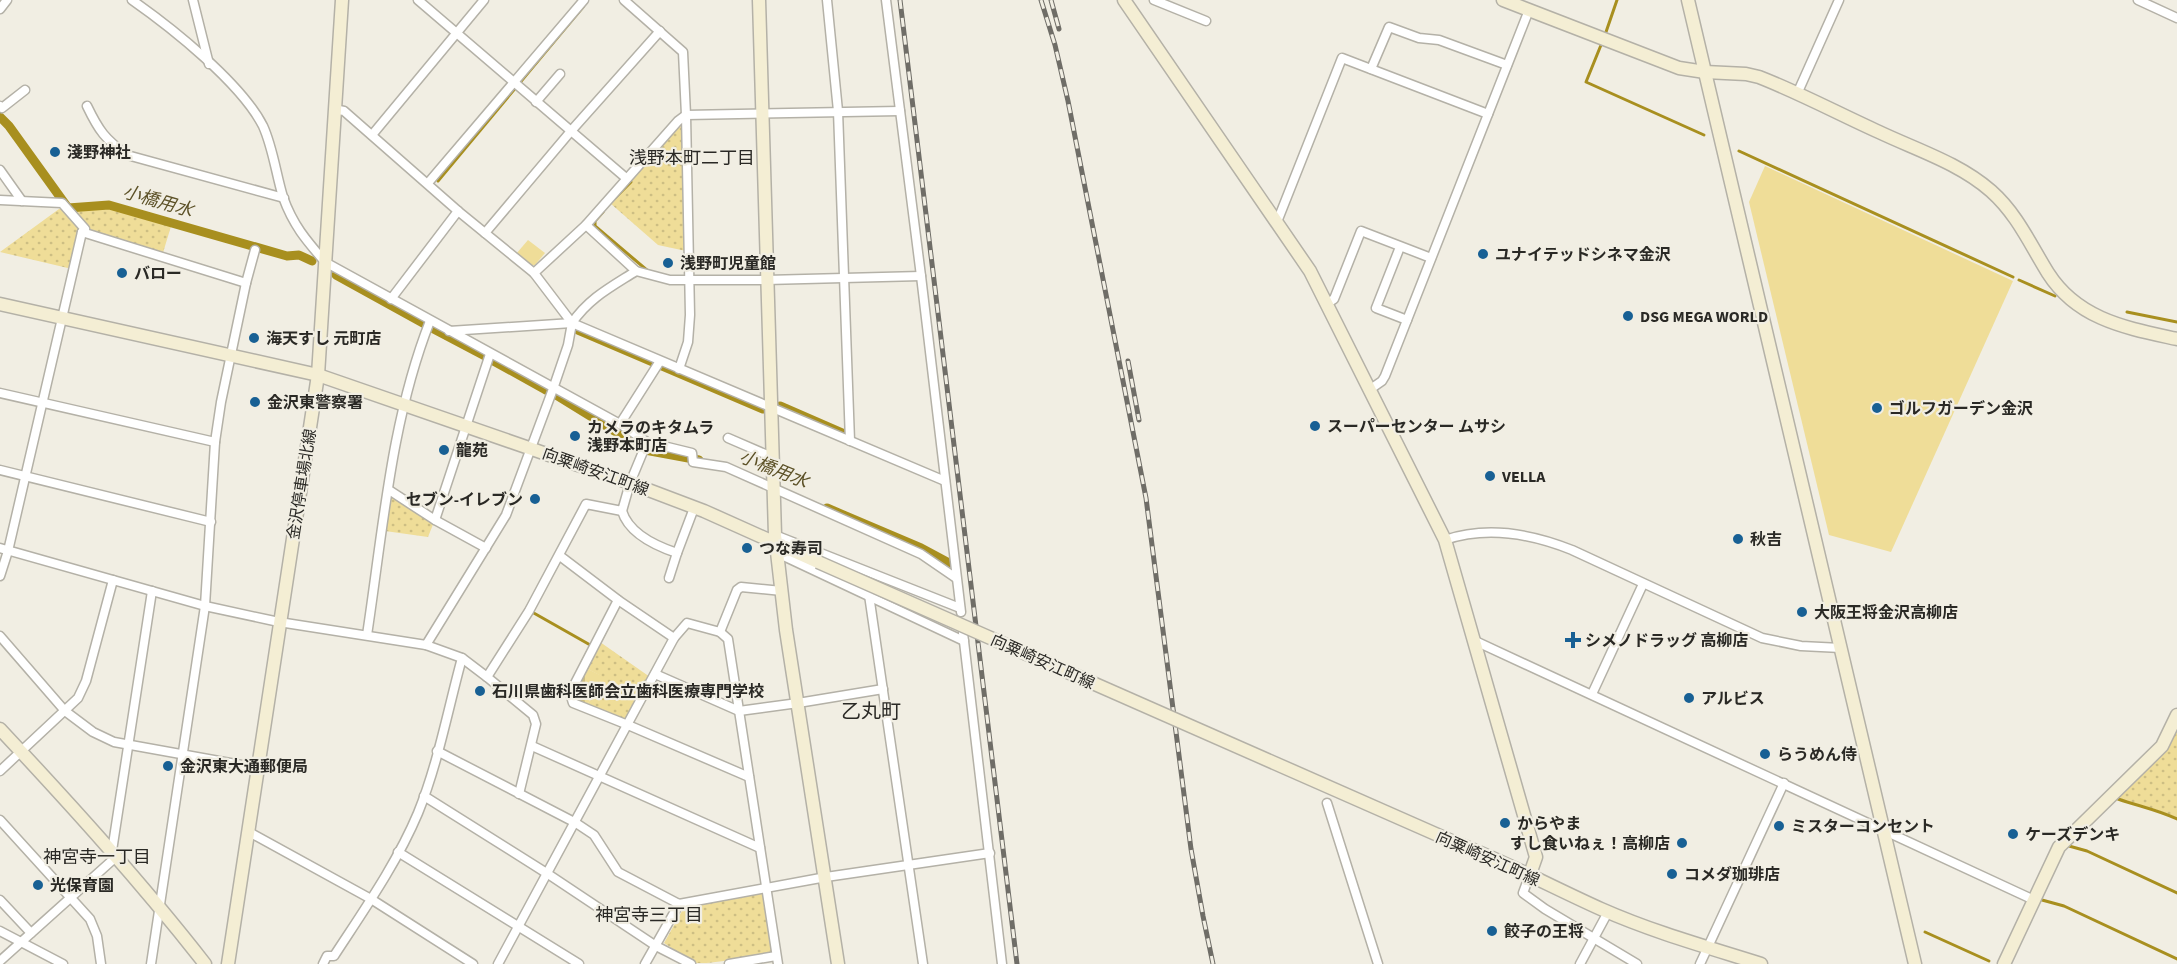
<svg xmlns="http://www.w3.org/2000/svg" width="2177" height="964" font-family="'Source Sans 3','Noto Sans JP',sans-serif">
  <defs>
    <pattern id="cemetery-stones" width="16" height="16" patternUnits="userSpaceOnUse" patternTransform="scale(1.5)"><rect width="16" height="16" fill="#efdd98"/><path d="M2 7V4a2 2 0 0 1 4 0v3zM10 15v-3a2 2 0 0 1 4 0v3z" fill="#cdbe83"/></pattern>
    <pattern id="park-dots" width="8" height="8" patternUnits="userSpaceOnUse" patternTransform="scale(1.5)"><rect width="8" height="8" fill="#efdd98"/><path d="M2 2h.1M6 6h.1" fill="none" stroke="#cdbe83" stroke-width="1.8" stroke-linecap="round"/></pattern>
  </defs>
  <rect width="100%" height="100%" fill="#f1eee3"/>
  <!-- grass -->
  <g fill="#efdd98">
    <path d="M 1765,166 L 2013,281 L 1891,552 L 1829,535 L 1749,202 Z"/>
    <path d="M 528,240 L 545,253 L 535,265 L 531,265 L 516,254 Z"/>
  </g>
  <!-- cemetery -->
  <path fill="url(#cemetery-stones)" d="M 586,668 L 602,676 L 587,706 L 575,700 L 573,693 Z"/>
  <!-- park -->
  <g fill="url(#park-dots)">
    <path d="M 680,126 L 684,128 L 686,251 L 658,245 L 610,203 Z"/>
    <path d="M 109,205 L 172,223 L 162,256 L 89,229 L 85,229 L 72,269 L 0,252 L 59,209 Z"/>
    <path d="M 391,494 L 434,522 L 428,537 L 385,531 Z"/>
    <path d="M 600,642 L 650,677 L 631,715 L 623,721 L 587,706 L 601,676 L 586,668 Z"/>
    <path d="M 2177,728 L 2177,818 C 2158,808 2137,805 2117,798 L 2167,749 Z"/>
    <path d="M 767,892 L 774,953 C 756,956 713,964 697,963 C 686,960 674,949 664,943 L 686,904 Z"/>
  </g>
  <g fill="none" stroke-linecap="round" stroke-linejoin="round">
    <!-- stream -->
    <g stroke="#a88f1f" stroke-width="3">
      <path d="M 1606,32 L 1617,0"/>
      <path d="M 1601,45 L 1586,82 L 1704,135"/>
      <path d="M 1739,151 L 2013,277"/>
      <path d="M 438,181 L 583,7"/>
      <path d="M 615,198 L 631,182"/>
      <path d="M 603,212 L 595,221 L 595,226 L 648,271"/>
      <path d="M 2019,280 L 2055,296"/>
      <path d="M 2127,312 L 2177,322"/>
      <path d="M 532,612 L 592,646"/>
      <path d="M 2118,799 C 2138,806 2158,810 2177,819"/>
      <path d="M 2069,846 L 2087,851 L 2177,893"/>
      <path d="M 2042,900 L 2064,906 L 2177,959"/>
      <path d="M 1925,932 L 1989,961"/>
    </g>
    <!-- canal -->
    <g stroke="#a88f1f" stroke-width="9">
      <path d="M 0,117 L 9,126 L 68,208 L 109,205 L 287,256 L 299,255 L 312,261"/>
      <path d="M 336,275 L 423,323"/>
      <path d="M 430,327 L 485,356"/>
      <path d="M 578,330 L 763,409"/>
      <path d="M 490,359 L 546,390"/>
      <path d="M 556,395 L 645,450 L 699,460"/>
      <path d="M 780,406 L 842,433"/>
      <path d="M 827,508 L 921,548 L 949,563"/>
    </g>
    <!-- street casing -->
    <g stroke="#b4b1a7" stroke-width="11">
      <g id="street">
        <path d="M 132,0 C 172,28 241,83 263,126 C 273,148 276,174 283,197 C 293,225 306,240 325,262 L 620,424 L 647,442 L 692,453 L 693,462 L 726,467 L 921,554 L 956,578"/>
        <path d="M 193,0 L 209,64"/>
        <path d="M 418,0 L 626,178"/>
        <path d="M 624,0 L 683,52 L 686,115 L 690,315 L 688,342 L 679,369"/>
        <path d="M 827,0 L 838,111 L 850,441"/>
        <path d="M 886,0 L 921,276 L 961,612"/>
        <path d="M 1154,0 L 1206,21"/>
        <path d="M 2138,0 L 2177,18"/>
        <path d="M 0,9 L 7,0"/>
        <path d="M 1371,69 L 1389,27 L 1419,38 L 1439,40 L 1507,65"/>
        <path d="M 1797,94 L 1839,0"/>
        <path d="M 536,102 L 560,74"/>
        <path d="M 0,106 L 2,108 L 25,90"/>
        <path d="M 87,106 C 99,131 105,139 127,155 L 284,198"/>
        <path d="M 334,109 L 344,111 L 458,211 L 534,273 L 572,323 L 945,481"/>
        <path d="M 372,135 L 484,0"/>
        <path d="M 0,170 L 22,201"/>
        <path d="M 428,183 L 584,0"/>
        <path d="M 0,200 L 62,203 L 85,229 L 82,232 L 8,551 L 0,576"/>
        <path d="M 1277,222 L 1342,58 L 1488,114"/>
        <path d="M 586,225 L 636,271 L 670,280 L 766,280 L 921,276"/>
        <path d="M 82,232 L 246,283"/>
        <path d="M 485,233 L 571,131 L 660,31"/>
        <path d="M 1400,247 L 1376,308 L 1407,320"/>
        <path d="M 534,273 L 586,225 L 678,121 L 686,115 L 900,111"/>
        <path d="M 391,299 L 458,211"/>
        <path d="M 1326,304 L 1334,299 L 1361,231 L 1431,258"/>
        <path d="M 449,331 L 572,323 C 589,298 611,287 636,271"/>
        <path d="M 1369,390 L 1382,381 L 1385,376 L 1529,10"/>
        <path d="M 0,393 L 215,442"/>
        <path d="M 620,424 L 660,361"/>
        <path d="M 728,438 L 772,457"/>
        <path d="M 0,470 L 211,522"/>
        <path d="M 389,490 L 435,520 L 490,354"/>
        <path d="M 622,511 C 629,534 656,546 677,553 L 694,508"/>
        <path d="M 435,520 L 486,548"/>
        <path d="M 775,535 L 960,608"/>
        <path d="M 1445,540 C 1486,526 1532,534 1572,550 L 1762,638 L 1801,646 L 1841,648"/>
        <path d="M 0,548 L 205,606 L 279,622 L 426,645 L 462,658 L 487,677 L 529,611 L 586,504 L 622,511 L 630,483 L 647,442"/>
        <path d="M 777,553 L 964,641"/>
        <path d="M 560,556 L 618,600 L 674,638"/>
        <path d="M 669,578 L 677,553"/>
        <path d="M 869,595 L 923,964"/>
        <path d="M 618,600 L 570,693 L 573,703 L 628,725 L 749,777"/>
        <path d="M 720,632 L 737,590 L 741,587 L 782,591"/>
        <path d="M 963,633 L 1002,964"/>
        <path d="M 367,635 C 383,530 391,420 430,321"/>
        <path d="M 0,636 L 65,711 L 93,732 L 114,742 L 258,768"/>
        <path d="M 1473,640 L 2034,900"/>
        <path d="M 426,645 L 506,515 L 553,389 L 568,345 L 572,323"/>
        <path d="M 655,674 L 739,711 L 798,703 L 883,689"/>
        <path d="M 487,677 L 533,715 L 536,724 L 519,794"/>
        <path d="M 1592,694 L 1643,584"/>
        <path d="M 532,746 L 760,848"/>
        <path d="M 437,751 L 576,823 L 594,835 L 618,872 L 679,904 L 826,877 L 990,853"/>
        <path d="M 0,771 L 78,698 L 86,681 L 113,580"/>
        <path d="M 424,796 L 548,874 L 656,946 L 691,964"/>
        <path d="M 1327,803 L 1378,964"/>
        <path d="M 0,820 L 90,919 L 97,936 L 101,964"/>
        <path d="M 249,832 L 371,899 L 473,964"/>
        <path d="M 112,851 L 152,591"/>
        <path d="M 398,852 L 579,964"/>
        <path d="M 1530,874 L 1523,893 L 1545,909 L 1637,964"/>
        <path d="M 0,900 L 31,933"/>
        <path d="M 0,931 L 63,964"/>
        <path d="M 0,961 L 117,856"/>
        <path d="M 151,964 L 205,606 L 215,442 L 221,402 L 246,283 L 255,250"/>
        <path d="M 323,964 L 327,956 L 334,956 C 364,910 397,863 418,813 C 438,764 448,709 462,658"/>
        <path d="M 498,964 L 674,638 L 687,623 L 720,632 L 728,639 L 778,964"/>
        <path d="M 645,964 L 679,904"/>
        <path d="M 729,964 L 776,956"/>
        <path d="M 1580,964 L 1608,912"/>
        <path d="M 1700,964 L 1784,783"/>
      </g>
    </g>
    <!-- secondary casing -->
    <g stroke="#b4b1a7" stroke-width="15">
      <g id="secondary">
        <path d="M 759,0 L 775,535 L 786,630 L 838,964"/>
        <path d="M 1124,0 L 1310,271 L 1445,540 L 1536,857 L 1530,874"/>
        <path d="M 1503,0 L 1679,68 L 1705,72 L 1746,74 L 1759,77 C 1800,93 1839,114 1879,132 C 1917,150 1959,163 1991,191 C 2017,214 2030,244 2048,273 C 2078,320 2127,328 2177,339"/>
        <path d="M 1688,0 L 1915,964"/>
        <path d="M 0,304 L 318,375 L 630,483 L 704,511 L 818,562"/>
        <path d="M 0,729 C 71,805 141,882 205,964"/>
        <path d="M 1456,843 C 1506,862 1552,887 1601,909 C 1653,932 1707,947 1761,964"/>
        <path d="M 228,964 L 318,375 L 342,0"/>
        <path d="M 2004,964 L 2059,847 L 2162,746 L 2177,715"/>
      </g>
    </g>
    <!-- street -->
    <use href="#street" stroke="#fff" stroke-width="8"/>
    <!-- secondary -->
    <use href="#secondary" stroke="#f4eed4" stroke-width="12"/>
    <!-- rail casing -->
    <g stroke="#6f6d67" stroke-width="5">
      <g id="rail">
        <path d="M 900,0 L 1017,964"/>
        <path d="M 1041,0 L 1055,45 L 1068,101 L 1146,498 L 1191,849 L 1203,916 L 1213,964"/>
        <path d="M 1051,0 L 1059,29"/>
        <path d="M 1128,361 L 1139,420"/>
      </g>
    </g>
    <!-- rail -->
    <use href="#rail" stroke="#f1eee3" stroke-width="3" stroke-dasharray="9" stroke-linecap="butt"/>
    <!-- secondary-bridge casing -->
    <g stroke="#b4b1a7" stroke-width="15" stroke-linecap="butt">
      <path id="secondary-bridge" d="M 818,562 L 1456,843"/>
    </g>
    <!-- secondary-bridge -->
    <use href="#secondary-bridge" stroke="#f4eed4" stroke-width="12"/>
  </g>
  <!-- markers -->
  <g fill="#186094" stroke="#f1eee3" stroke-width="2">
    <circle cx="55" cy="152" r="6"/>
    <circle cx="1483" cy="254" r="6"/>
    <circle cx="668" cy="263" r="6"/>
    <circle cx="122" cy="273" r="6"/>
    <circle cx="1628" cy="316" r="6"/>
    <circle cx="254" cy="338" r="6"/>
    <circle cx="255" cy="402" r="6"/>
    <circle cx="1877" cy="408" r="6"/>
    <circle cx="1315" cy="426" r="6"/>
    <circle cx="575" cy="436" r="6"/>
    <circle cx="444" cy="450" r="6"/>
    <circle cx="1490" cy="476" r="6"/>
    <circle cx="535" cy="499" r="6"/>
    <circle cx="1738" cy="539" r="6"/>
    <circle cx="747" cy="548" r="6"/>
    <circle cx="1802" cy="612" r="6"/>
    <path d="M1570 631h6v6h6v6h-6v6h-6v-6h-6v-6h6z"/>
    <circle cx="480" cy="691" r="6"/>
    <circle cx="1689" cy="698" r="6"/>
    <circle cx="1765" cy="754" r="6"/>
    <circle cx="168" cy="766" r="6"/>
    <circle cx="1505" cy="823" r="6"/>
    <circle cx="1779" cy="826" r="6"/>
    <circle cx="2013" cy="834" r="6"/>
    <circle cx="1682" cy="843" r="6"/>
    <circle cx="1672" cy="874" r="6"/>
    <circle cx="38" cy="885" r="6"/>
    <circle cx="1492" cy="931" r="6"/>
  </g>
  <g text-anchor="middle" stroke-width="4.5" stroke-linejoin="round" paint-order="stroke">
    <!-- poi labels -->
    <g font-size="16" font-weight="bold" fill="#2a2925" stroke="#f1eee3" text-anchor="start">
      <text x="67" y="158">淺野神社</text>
      <text x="1495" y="260">ユナイテッドシネマ金沢</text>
      <text x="680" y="269">浅野町児童館</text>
      <text x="134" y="279">バロー</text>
      <text x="1640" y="322">DSG MEGA WORLD</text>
      <text x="266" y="344">海天すし 元町店</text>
      <text x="267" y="408">金沢東警察署</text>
      <text x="1889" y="414">ゴルフガーデン金沢</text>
      <text x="1327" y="432">スーパーセンター ムサシ</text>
      <text x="587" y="433">カメラのキタムラ<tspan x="587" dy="18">浅野本町店</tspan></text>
      <text x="456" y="456">龍苑</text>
      <text x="1502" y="482">VELLA</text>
      <text x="523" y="505" text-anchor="end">セブン-イレブン</text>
      <text x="1750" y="545">秋吉</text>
      <text x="759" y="554">つな寿司</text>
      <text x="1814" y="618">大阪王将金沢高柳店</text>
      <text x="1585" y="646">シメノドラッグ 高柳店</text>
      <text x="492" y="697">石川県歯科医師会立歯科医療専門学校</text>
      <text x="1701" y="704">アルビス</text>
      <text x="1777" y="760">らうめん侍</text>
      <text x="180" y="772">金沢東大通郵便局</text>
      <text x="1517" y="829">からやま</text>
      <text x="1791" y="832">ミスターコンセント</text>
      <text x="2025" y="840">ケーズデンキ</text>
      <text x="1670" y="849" text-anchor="end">すし食いねぇ！高柳店</text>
      <text x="1684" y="880">コメダ珈琲店</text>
      <text x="50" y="891">光保育園</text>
      <text x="1504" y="937">餃子の王将</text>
    </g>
    <!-- street labels -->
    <g font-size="16" fill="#2a2925" stroke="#f1eee3">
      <text transform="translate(596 471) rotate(20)" y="6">向粟崎安江町線</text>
      <text transform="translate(301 484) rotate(-81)" y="6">金沢停車場北線</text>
      <text transform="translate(1043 661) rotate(24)" y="6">向粟崎安江町線</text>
      <text transform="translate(1488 858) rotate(24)" y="6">向粟崎安江町線</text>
    </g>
    <!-- neighbourhood labels -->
    <g font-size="18" fill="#2a2925" stroke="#f1eee3">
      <text x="692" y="164">浅野本町二丁目</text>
      <text x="97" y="863">神宮寺一丁目</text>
      <text x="649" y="921">神宮寺三丁目</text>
    </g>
    <!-- water labels -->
    <g font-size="18" font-style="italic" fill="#5c5127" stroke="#f1eee3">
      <text transform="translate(158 201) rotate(16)" y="6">小橋用水</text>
      <text transform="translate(774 469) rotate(22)" y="6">小橋用水</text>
    </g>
    <!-- quarter labels -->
    <g font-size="20" fill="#2a2925" stroke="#f1eee3">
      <text x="871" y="718">乙丸町</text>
    </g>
  </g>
</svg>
